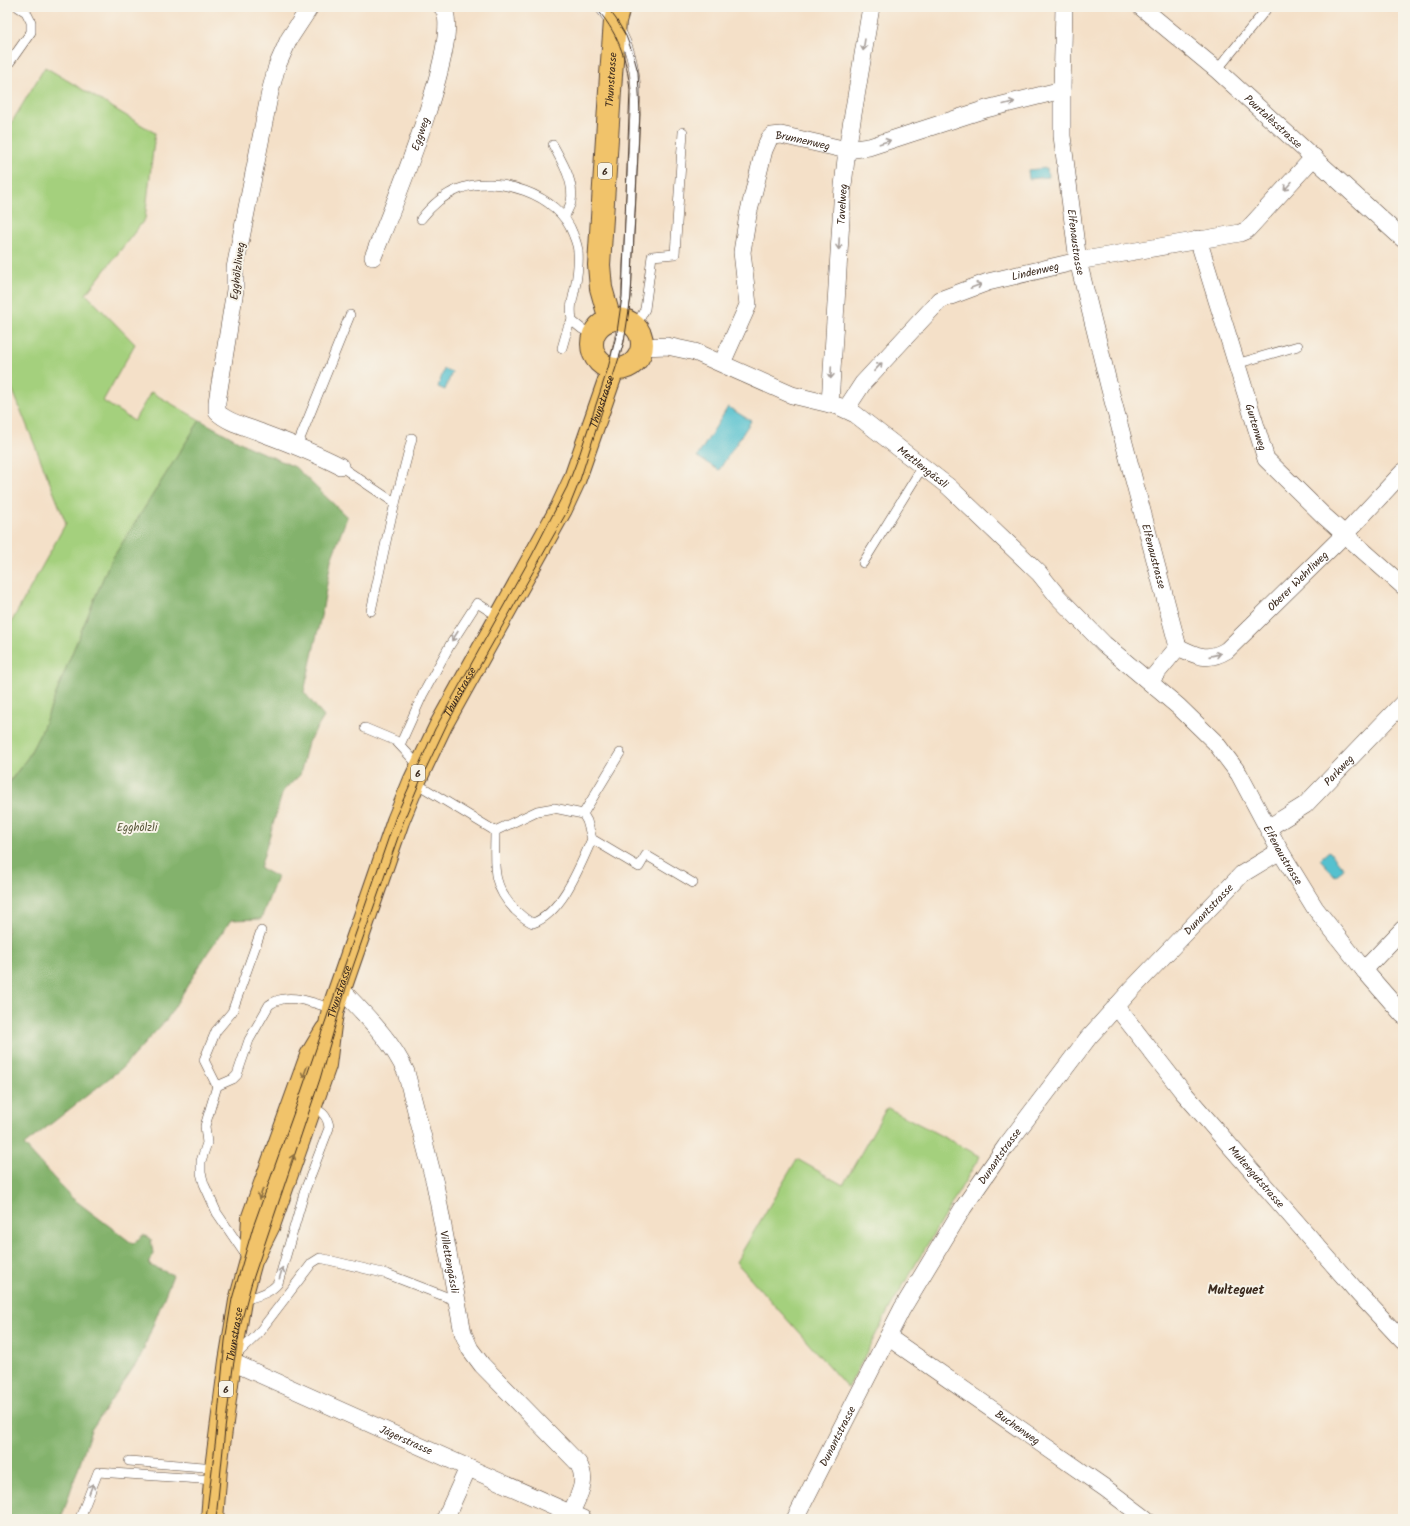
<svg xmlns="http://www.w3.org/2000/svg" width="1410" height="1526" font-family="Kalam,sans-serif">
  <rect width="100%" height="100%" fill="#f7f3e8"/>
  <filter id="ink" filterUnits="userSpaceOnUse"><feTurbulence type="fractalNoise" baseFrequency=".025" numOctaves="2"/><feDisplacementMap in="SourceGraphic" scale="8" xChannelSelector="R" yChannelSelector="G"/><feConvolveMatrix kernelMatrix="1 2 1 2 8 2 1 2 1" color-interpolation-filters="sRGB"/></filter>
  <filter id="wash" filterUnits="userSpaceOnUse"><feTurbulence type="fractalNoise" baseFrequency=".012" numOctaves="4" result="noise"/><feDisplacementMap in="SourceGraphic" scale="16" xChannelSelector="R" yChannelSelector="G"/><feGaussianBlur stdDeviation="0.9" result="paint"/><feColorMatrix in="noise" values="0 0 0 0 0 0 0 0 0 0 0 0 0 0 0 0 0 1.4 0 .05"/><feComposite in="paint" operator="in"/></filter>
  <g filter="url(#wash)">
    <rect width="100%" height="100%" fill="#f4e0c8"/>
    <!-- green -->
    <g fill="#a4d07d" stroke="#707d4e">
      <path d="M 45,67 L 155,133 L 145,219 L 86,294 L 135,344 L 103,401 L 134,421 L 151,392 L 200,420 L 109,564 L 68,663 L 42,730 L 28,757 L 7,785 L 7,630 L 66,523 L 7,376 L 7,130 Z"/>
      <path d="M 888,1108 L 980,1156 L 889,1309 L 848,1388 L 736,1262 L 797,1159 L 843,1185 L 886,1109 Z"/>
    </g>
    <!-- forest -->
    <path fill="#83b26c" stroke="#5f6e45" d="M 200,420 L 249,447 L 295,467 L 347,517 L 331,560 L 323,607 L 304,692 L 324,717 L 308,742 L 300,775 L 283,791 L 260,868 L 277,877 L 261,919 L 231,920 L 208,952 L 167,1019 L 122,1068 L 24,1145 L 72,1198 L 133,1244 L 143,1235 L 151,1239 L 153,1253 L 149,1265 L 173,1275 L 140,1358 L 91,1430 L 61,1519 L 7,1519 L 7,786 L 28,757 L 42,730 L 68,663 L 109,564 Z"/>
    <!-- water -->
    <g fill="#55c1cf" stroke="#487676">
      <path d="M 1047,168 L 1048,177 L 1029,179 L 1028,170 Z"/>
      <path d="M 444,369 L 452,372 L 445,390 L 438,387 Z"/>
      <path d="M 728,407 L 751,421 L 719,470 L 697,457 Z"/>
      <path d="M 1329,851 L 1344,869 L 1335,876 L 1320,859 Z"/>
    </g>
  </g>
  <g filter="url(#ink)">
    <g fill="none" stroke-linecap="round" stroke-linejoin="round">
      <!-- service casing -->
      <g stroke="#574538" stroke-width="10">
        <g id="service">
          <path d="M 7,66 L 31,32 L 31,22 L 26,12 L 18,7"/>
          <path d="M 1217,70 L 1268,7"/>
          <path d="M 553,145 C 562,162 575,182 571,202 C 570,207 566,212 565,217"/>
          <path d="M 421,219 C 431,206 443,195 459,189 C 497,174 559,194 573,234 C 575,239 578,246 578,252 C 579,262 577,279 575,288 C 572,303 570,306 572,321 L 582,329 L 594,335"/>
          <path d="M 635,328 L 645,309 L 652,256 L 675,254 L 683,132"/>
          <path d="M 562,348 L 568,327 L 572,321"/>
          <path d="M 1236,364 L 1298,346"/>
          <path d="M 613,369 L 623,320 L 626,296 L 636,91 C 635,68 631,48 619,28"/>
          <path d="M 297,446 L 350,315"/>
          <path d="M 340,466 L 395,503"/>
          <path d="M 863,563 L 923,466"/>
          <path d="M 371,611 L 390,523 L 412,438"/>
          <path d="M 365,728 L 396,741 L 421,768"/>
          <path d="M 400,745 L 423,694 L 450,645 L 477,603 L 501,618"/>
          <path d="M 414,782 L 495,831 L 537,811 L 554,808 L 583,814 L 587,821 L 592,839 L 639,867 L 646,855 L 693,883"/>
          <path d="M 583,814 L 620,753"/>
          <path d="M 495,831 C 495,864 490,884 515,910 C 521,915 525,920 533,923 C 562,913 580,866 592,839"/>
          <path d="M 261,931 L 232,1012 L 216,1031 L 204,1060 L 217,1086 L 233,1079 L 237,1075 L 249,1040 L 269,1005 C 287,991 313,1003 333,1009"/>
          <path d="M 217,1086 L 205,1126 L 207,1143 L 201,1161 L 201,1173 L 204,1184 L 217,1213 L 247,1257"/>
          <path d="M 241,1301 C 253,1297 270,1294 278,1283 L 305,1190 L 329,1128 C 328,1115 321,1111 310,1106"/>
          <path d="M 235,1356 L 257,1335 L 312,1263 L 320,1258 L 387,1274 L 457,1301"/>
          <path d="M 129,1461 L 216,1468"/>
          <path d="M 88,1519 L 80,1518 L 98,1472 L 215,1480"/>
        </g>
      </g>
      <!-- minor casing -->
      <g stroke="#574538" stroke-width="18">
        <g id="minor">
          <path d="M 310,7 L 289,39 L 277,66 L 270,92 L 235,268 L 235,290 L 217,402 L 217,412 C 228,423 248,427 262,433 C 289,443 315,453 340,466"/>
          <path d="M 604,7 L 615,21"/>
          <path id="s1" d="M 1064,7 L 1062,90 L 1062,136 L 1078,261 L 1109,386 L 1178,647"/>
          <path id="s2" d="M 1141,7 L 1217,70 L 1403,239"/>
          <path id="s3" d="M 1198,239 L 1266,459 L 1324,516 L 1403,586"/>
          <path id="s4" d="M 373,257 C 387,222 467,31 442,7"/>
          <path id="s5" d="M 642,347 L 667,346 L 695,352 L 792,395 L 838,406 L 855,414 L 949,487 L 1039,573 L 1059,598 L 1104,644 L 1179,707 L 1215,742 L 1239,774 L 1280,851 L 1315,908 L 1364,970 L 1403,1015"/>
          <path id="s6" d="M 722,363 L 748,305 L 742,252 L 748,215 L 764,150 L 769,139 L 772,136 L 781,135 L 847,150 L 869,147 L 986,109 L 1062,90"/>
          <path id="s7" d="M 830,404 L 843,186 L 847,150 L 871,7"/>
          <path id="s8" d="M 846,409 L 863,383 L 940,300 L 988,282 L 1078,261 L 1240,233 L 1247,230 L 1314,157"/>
          <path id="s9" d="M 1178,647 C 1196,656 1208,662 1227,650 L 1345,534 L 1403,472"/>
          <path d="M 1150,681 L 1178,647"/>
          <path id="s10" d="M 1268,828 L 1305,805 L 1403,703"/>
          <path d="M 1364,970 L 1403,929"/>
          <path id="s11" d="M 341,989 C 365,1015 391,1039 406,1072 L 435,1184 L 463,1333 L 470,1349 L 482,1365 L 578,1463 C 589,1481 578,1496 571,1513"/>
          <path id="s12" d="M 1116,1006 L 1183,1092 L 1359,1294 L 1403,1341"/>
          <path id="s13" d="M 888,1337 L 1105,1488 L 1146,1519"/>
          <path id="s14" d="M 230,1361 L 583,1519"/>
          <path d="M 445,1519 L 468,1468"/>
          <path id="s15" d="M 795,1519 L 902,1309 L 963,1208 L 1006,1146 L 1088,1038 L 1132,989 L 1242,874 L 1280,851"/>
        </g>
      </g>
      <!-- primary casing -->
      <g stroke="#574538" stroke-width="24">
        <g id="primary">
          <circle cx="617" cy="344" r="25"/>
          <path id="s16" d="M 610,320 L 601,288 L 599,265 L 611,75 L 615,21 L 619,7"/>
          <path d="M 251,1254 L 253,1217 L 311,1056 L 326,1031"/>
          <path id="s17" d="M 212,1519 L 216,1468 L 230,1361 L 240,1301 L 251,1261 L 269,1225 L 325,1065 L 330,1025 L 333,1009 L 398,821 L 414,782 L 441,725 L 561,509 L 574,481 L 613,369"/>
        </g>
      </g>
      <!-- service -->
      <use href="#service" stroke="#fff" stroke-width="9"/>
      <!-- minor -->
      <use href="#minor" stroke="#fff" stroke-width="17"/>
      <!-- primary -->
      <use href="#primary" stroke="#f1c36a" stroke-width="22"/>
      <!-- tram -->
      <g stroke="#3b2a1e" stroke-width="1">
        <path d="M 206,1519 L 216,1437 L 225,1341 L 232,1299 L 253,1227 L 298,1101 L 396,816 L 435,729 L 532,555 L 567,487 L 580,453 L 608,368 L 617,332 L 622,297 L 630,90 C 627,58 617,31 595,7"/>
        <path d="M 216,1519 L 225,1429 L 233,1367 L 241,1323 L 251,1285 L 320,1079 L 348,981 L 404,820 L 421,779 L 447,724 L 568,510 L 580,480 L 624,342 L 631,297 L 640,114 L 638,72 L 633,54 L 626,36 L 616,19 L 607,7"/>
      </g>
    </g>
    <!-- one-way arrows -->
    <defs><path id="oneway-shaft" d="M-6 0H5M1.5-3L5.5 0L1.5 3" fill="none" stroke-width="1.6" stroke-linecap="round" stroke-linejoin="round"/></defs>
    <g stroke="#a79f9a">
      <use href="#oneway-shaft" transform="translate(864 45) rotate(99)"/>
      <use href="#oneway-shaft" transform="translate(1009 103) rotate(-14)"/>
      <use href="#oneway-shaft" transform="translate(885 142) rotate(-18)"/>
      <use href="#oneway-shaft" transform="translate(1288 186) rotate(132)"/>
      <use href="#oneway-shaft" transform="translate(839 244) rotate(93)"/>
      <use href="#oneway-shaft" transform="translate(976 286) rotate(-21)"/>
      <use href="#oneway-shaft" transform="translate(878 367) rotate(-47)"/>
      <use href="#oneway-shaft" transform="translate(831 373) rotate(93)"/>
      <use href="#oneway-shaft" transform="translate(455 636) rotate(123)"/>
      <use href="#oneway-shaft" transform="translate(1215 655) rotate(-13)"/>
      <use href="#oneway-shaft" transform="translate(281 1273) rotate(-74)"/>
      <use href="#oneway-shaft" transform="translate(91 1489) rotate(-69)"/>
    </g>
    <g stroke="#8d6f40">
      <use href="#oneway-shaft" transform="translate(305 1072) rotate(110)"/>
      <use href="#oneway-shaft" transform="translate(292 1160) rotate(-71)"/>
      <use href="#oneway-shaft" transform="translate(261 1194) rotate(110)"/>
    </g>
  </g>
  <g text-anchor="middle" stroke-width="4" stroke-linejoin="round" paint-order="stroke">
    <!-- shield labels -->
    <g fill="#f7f3e8" stroke="#73665b" stroke-width="1">
      <rect x="598" y="163" width="14" height="16" rx="3"/>
      <rect x="411" y="765" width="14" height="16" rx="3"/>
      <rect x="219" y="1381" width="14" height="16" rx="3"/>
    </g>
    <g font-size="10" font-weight="bold" fill="#3b2a1e">
      <text x="605" y="175">6</text>
      <text x="418" y="777">6</text>
      <text x="226" y="1393">6</text>
    </g>
    <!-- street labels -->
    <g font-size="11" fill="#3b2a1e" stroke="#f7f3e8">
      <text dy="4" stroke="none"><textPath href="#s16" startOffset="242">Thunstrasse</textPath></text>
      <text dy="4" stroke="none"><textPath href="#s2" startOffset="175">Pourtalèsstrasse</textPath></text>
      <text dy="4" stroke="none"><textPath href="#s4" startOffset="132">Eggweg</textPath></text>
      <text dy="4" stroke="none"><textPath href="#s6" startOffset="269">Brunnenweg</textPath></text>
      <text dy="4" stroke="none"><textPath href="#s7" startOffset="200">Tavelweg</textPath></text>
      <text dy="4" stroke="none"><textPath href="#s1" startOffset="236">Elfenaustrasse</textPath></text>
      <text transform="translate(237 271) rotate(-83)" y="4">Egghölzliweg</text>
      <text dy="4" stroke="none"><textPath href="#s8" startOffset="244">Lindenweg</textPath></text>
      <text dy="4" stroke="none"><textPath href="#s17" startOffset="1194">Thunstrasse</textPath></text>
      <text dy="4" stroke="none"><textPath href="#s3" startOffset="197">Gurtenweg</textPath></text>
      <text dy="4" stroke="none"><textPath href="#s5" startOffset="312">Mettlengässli</textPath></text>
      <text dy="4" stroke="none"><textPath href="#s1" startOffset="560">Elfenaustrasse</textPath></text>
      <text dy="4" stroke="none"><textPath href="#s9" startOffset="151">Oberer Wehrliweg</textPath></text>
      <text dy="4" stroke="none"><textPath href="#s17" startOffset="870">Thunstrasse</textPath></text>
      <text dy="4" stroke="none"><textPath href="#s10" startOffset="92">Parkweg</textPath></text>
      <text dy="4" stroke="none"><textPath href="#s5" startOffset="846">Elfenaustrasse</textPath></text>
      <text dy="4" stroke="none"><textPath href="#s15" startOffset="741">Dunantstrasse</textPath></text>
      <text dy="4" stroke="none"><textPath href="#s17" startOffset="546">Thunstrasse</textPath></text>
      <text dy="4" stroke="none"><textPath href="#s15" startOffset="417">Dunantstrasse</textPath></text>
      <text dy="4" stroke="none"><textPath href="#s12" startOffset="221">Multengutstrasse</textPath></text>
      <text dy="4" stroke="none"><textPath href="#s11" startOffset="301">Villettengässli</textPath></text>
      <text dy="4" stroke="none"><textPath href="#s17" startOffset="186">Thunstrasse</textPath></text>
      <text dy="4" stroke="none"><textPath href="#s13" startOffset="158">Buchenweg</textPath></text>
      <text dy="4" stroke="none"><textPath href="#s15" startOffset="93">Dunantstrasse</textPath></text>
      <text dy="4" stroke="none"><textPath href="#s14" startOffset="193">Jägerstrasse</textPath></text>
    </g>
    <!-- park labels -->
    <g font-size="11" fill="#555436" stroke="#f7f3e8">
      <text x="137" y="831">Egghölzli</text>
    </g>
    <!-- quarter labels -->
    <g font-size="13" font-weight="bold" fill="#3b2a1e" stroke="#f7f3e8">
      <text x="1236" y="1294">Multeguet</text>
    </g>
  </g>
  <!-- margin -->
  <rect width="1410" height="1526" fill="none" stroke="#f7f3e8" stroke-width="24"/>
</svg>
